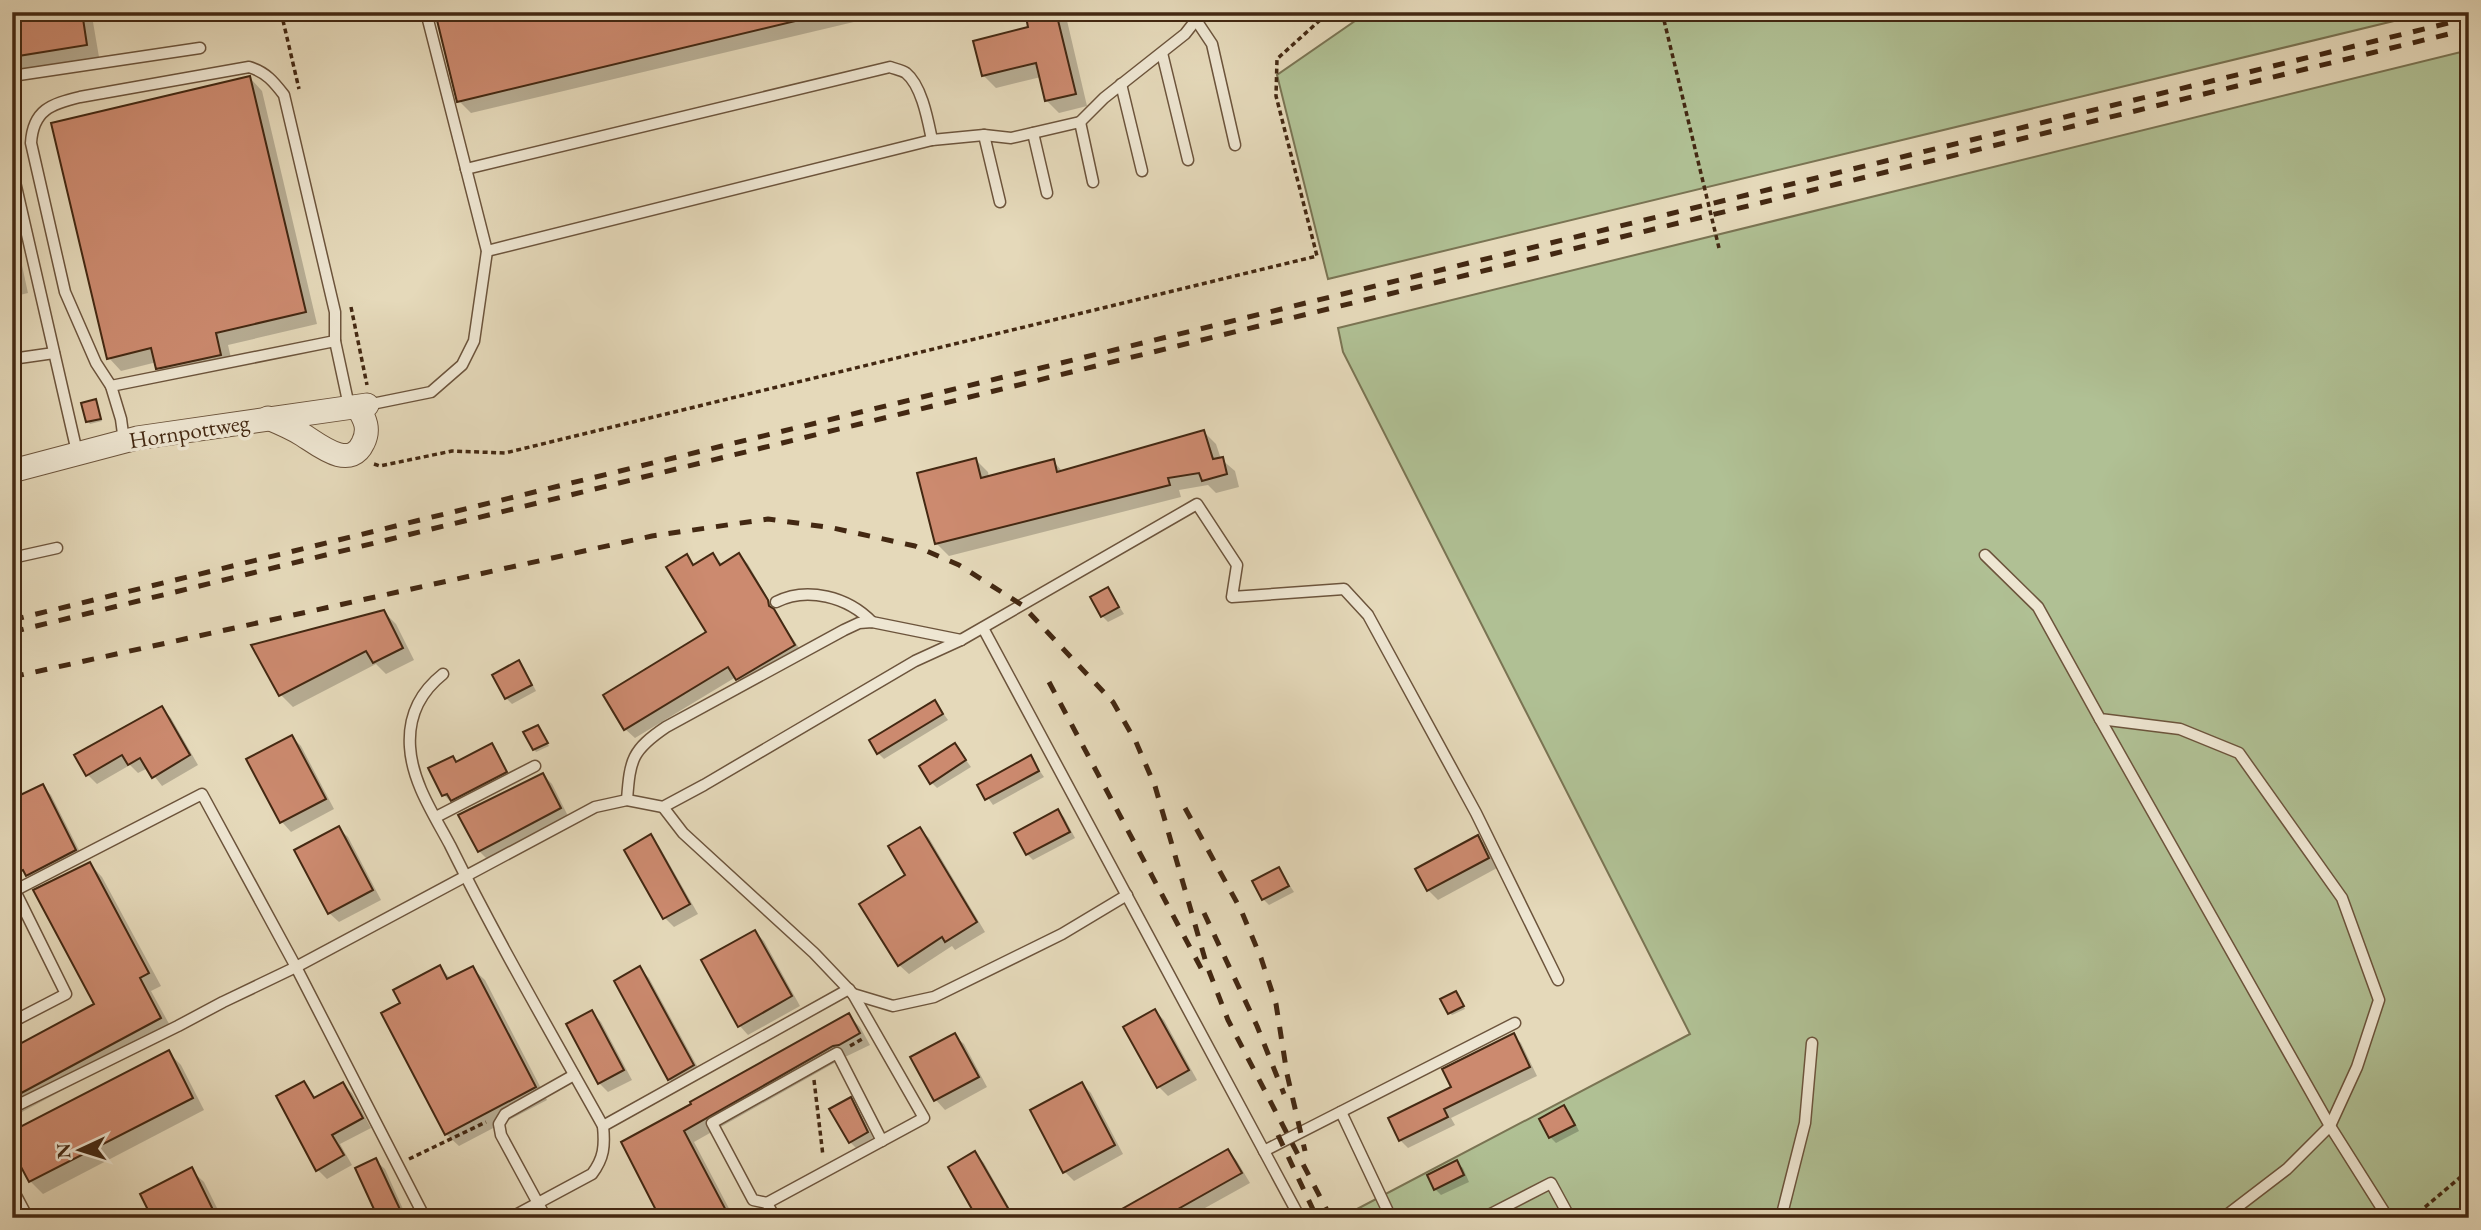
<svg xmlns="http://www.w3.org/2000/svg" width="2481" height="1230" font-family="'EB Garamond',serif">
  <rect width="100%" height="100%" fill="#e5d9ba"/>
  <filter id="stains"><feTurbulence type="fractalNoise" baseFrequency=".00286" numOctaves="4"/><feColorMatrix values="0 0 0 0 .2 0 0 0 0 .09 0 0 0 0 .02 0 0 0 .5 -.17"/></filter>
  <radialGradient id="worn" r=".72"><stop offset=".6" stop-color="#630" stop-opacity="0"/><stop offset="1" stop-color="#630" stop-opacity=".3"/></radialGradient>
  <!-- green -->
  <g fill="#b0c094" stroke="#7a7453" stroke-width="2">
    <path d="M 1368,12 L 2431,12 L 1328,279 L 1277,75 Z"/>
    <path d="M 2469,50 L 2469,1218 L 1340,1218 L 1690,1034 L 1343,352 L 1338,328 Z"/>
  </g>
  <!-- shadow -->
  <g fill="#0003">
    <path d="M 12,12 L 155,12 L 93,22 L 99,57 L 14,70 L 12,68 Z"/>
    <path d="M 437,12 L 896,12 L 471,113 L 459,101 Z"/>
    <path d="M 1027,12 L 1065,12 L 1087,106 L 1059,113 L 1046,100 L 1041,77 L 996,88 L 983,75 L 1030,29 Z"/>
    <path d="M 250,78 L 262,91 L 317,324 L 228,345 L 233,367 L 170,380 L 158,368 L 157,362 L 121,371 L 109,358 Z"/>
    <path d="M 12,234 L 16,238 L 28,293 L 12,297 Z"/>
    <path d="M 96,401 L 102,421 L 90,424 L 88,421 Z"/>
    <path d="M 1204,432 L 1216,444 L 1221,459 L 1235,471 L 1239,487 L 1216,493 L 1208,485 L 1179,490 L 1181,497 L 949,556 L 936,543 L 976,460 L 988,472 L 989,477 L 1053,461 L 1063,472 Z"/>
    <path d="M 713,555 L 723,565 L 739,555 L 748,564 L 778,616 L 803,654 L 746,688 L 736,677 L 635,738 L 625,729 L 709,633 L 686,556 L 696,566 Z"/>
    <path d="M 1108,589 L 1124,614 L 1108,622 L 1102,616 Z"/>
    <path d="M 384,612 L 396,624 L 414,660 L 386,674 L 376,664 L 293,707 L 281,695 L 254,646 Z"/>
    <path d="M 518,663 L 524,668 L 536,691 L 512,704 L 506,698 Z"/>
    <path d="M 935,702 L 948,720 L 884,759 L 878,753 Z"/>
    <path d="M 162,708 L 171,718 L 198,765 L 162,786 L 148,768 L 138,773 L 130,765 L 97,784 L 88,775 Z"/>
    <path d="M 538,727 L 549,746 L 536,752 L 534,749 Z"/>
    <path d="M 292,737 L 301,746 L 334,809 L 291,832 L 282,822 L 249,759 Z"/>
    <path d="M 492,745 L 497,751 L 511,778 L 458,805 L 452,800 L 450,801 L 444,795 L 453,758 L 458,763 Z"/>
    <path d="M 955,745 L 971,767 L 937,788 L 931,782 Z"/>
    <path d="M 1030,757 L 1044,777 L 993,805 L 979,785 Z"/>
    <path d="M 543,775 L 552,784 L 569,818 L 488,860 L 479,851 Z"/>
    <path d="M 42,786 L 51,795 L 84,860 L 37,884 L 22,870 Z"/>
    <path d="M 1058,811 L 1064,817 L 1075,838 L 1033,860 L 1027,854 Z"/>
    <path d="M 338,828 L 348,837 L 381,900 L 339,922 L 329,913 Z"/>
    <path d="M 920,829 L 929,838 L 985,932 L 955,950 L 952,946 L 909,974 L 899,965 L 907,875 Z"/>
    <path d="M 650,837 L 659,846 L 698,914 L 674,927 L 665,918 L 627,850 Z"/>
    <path d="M 1478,837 L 1487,846 L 1497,868 L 1438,900 L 1428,890 L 1417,869 Z"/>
    <path d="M 90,864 L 102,877 L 161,986 L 151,991 L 173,1031 L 22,1112 L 12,1102 L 12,1050 L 96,1005 Z"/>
    <path d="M 1279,869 L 1294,892 L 1269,905 L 1263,899 Z"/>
    <path d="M 755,932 L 764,941 L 800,1006 L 748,1035 L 739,1025 Z"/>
    <path d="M 440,967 L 451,979 L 472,968 L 485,980 L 547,1100 L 459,1146 L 446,1134 L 402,1004 Z"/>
    <path d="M 640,969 L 649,978 L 702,1075 L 678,1088 L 669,1079 Z"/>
    <path d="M 1458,996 L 1465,1009 L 1452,1015 L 1450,1013 Z"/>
    <path d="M 1155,1011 L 1164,1020 L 1197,1080 L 1168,1096 L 1159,1087 Z"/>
    <path d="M 592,1012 L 601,1022 L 632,1080 L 608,1092 L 599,1083 Z"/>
    <path d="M 849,1016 L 860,1027 L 870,1045 L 845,1057 L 694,1142 L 734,1218 L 662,1218 L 623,1142 Z"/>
    <path d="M 954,1035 L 964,1044 L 987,1087 L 945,1110 L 936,1100 L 913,1057 Z"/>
    <path d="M 1513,1035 L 1521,1043 L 1537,1076 L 1451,1118 L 1455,1125 L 1408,1148 L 1400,1140 L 1453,1088 Z"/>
    <path d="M 168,1052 L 181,1065 L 204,1110 L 43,1194 L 30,1181 Z"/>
    <path d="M 304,1083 L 316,1098 L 343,1084 L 352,1093 L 371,1128 L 340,1144 L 352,1165 L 327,1179 L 318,1170 Z"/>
    <path d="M 1082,1084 L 1091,1093 L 1123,1154 L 1074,1181 L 1064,1171 Z"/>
    <path d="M 850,1099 L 856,1105 L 873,1138 L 856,1148 L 850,1142 Z"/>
    <path d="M 1564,1107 L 1570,1113 L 1579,1131 L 1556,1143 L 1550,1137 Z"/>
    <path d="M 1228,1151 L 1237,1161 L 1250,1183 L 1187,1218 L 1109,1218 Z"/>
    <path d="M 975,1153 L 984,1163 L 1015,1218 L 979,1218 Z"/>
    <path d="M 375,1160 L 385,1169 L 407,1218 L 367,1218 L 378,1213 Z"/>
    <path d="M 1457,1163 L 1463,1168 L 1469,1182 L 1441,1195 L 1435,1189 Z"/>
    <path d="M 191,1170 L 204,1182 L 222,1218 L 154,1218 Z"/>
    <path d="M 13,1207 L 18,1218 L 12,1218 Z"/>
    <path d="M 1248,1213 L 1253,1218 L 1239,1218 Z"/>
    <path d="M 1669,1213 L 1673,1218 L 1659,1218 Z"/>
    <path d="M 114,1214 L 119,1218 L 107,1218 Z"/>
  </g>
  <!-- building -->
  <g fill="#cc8a6f" stroke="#432812" stroke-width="2">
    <path d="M 12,12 L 82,12 L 87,45 L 12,57 Z"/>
    <path d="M 435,12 L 807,12 L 808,18 L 457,102 Z"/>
    <path d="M 1025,12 L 1056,12 L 1076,94 L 1045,101 L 1036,63 L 982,76 L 973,41 L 1028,27 Z"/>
    <path d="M 250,76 L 306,312 L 216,333 L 221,355 L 156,369 L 151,348 L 107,359 L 51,123 Z"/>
    <path d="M 96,399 L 101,419 L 86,422 L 81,403 Z"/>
    <path d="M 1204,430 L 1213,459 L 1223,457 L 1227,474 L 1202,481 L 1199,473 L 1168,478 L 1170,485 L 935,544 L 917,473 L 976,458 L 981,478 L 1054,459 L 1057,472 Z"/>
    <path d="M 713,553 L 720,565 L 739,553 L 768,600 L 769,606 L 774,609 L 795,645 L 736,680 L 728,667 L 624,730 L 603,695 L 706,632 L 666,567 L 687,554 L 693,565 Z"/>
    <path d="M 1108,587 L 1119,607 L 1101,617 L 1090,597 Z"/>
    <path d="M 384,610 L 403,648 L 373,663 L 366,651 L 279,696 L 251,645 Z"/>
    <path d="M 519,660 L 532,685 L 505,699 L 492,675 Z"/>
    <path d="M 935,700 L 943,714 L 877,754 L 869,740 Z"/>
    <path d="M 162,706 L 190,755 L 152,778 L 140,758 L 128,765 L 122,755 L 86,776 L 74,755 Z"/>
    <path d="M 538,725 L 548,743 L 533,750 L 523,732 Z"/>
    <path d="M 292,735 L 326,799 L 280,823 L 246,759 Z"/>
    <path d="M 492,743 L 507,772 L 451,801 L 447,794 L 442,796 L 428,768 L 453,756 L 456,762 Z"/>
    <path d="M 955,743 L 966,760 L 930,784 L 919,766 Z"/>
    <path d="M 1031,755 L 1039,771 L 985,800 L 977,785 Z"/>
    <path d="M 543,773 L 561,808 L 478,852 L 458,815 Z"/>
    <path d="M 43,784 L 76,850 L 26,876 L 23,870 L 21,871 L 12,854 L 12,799 Z"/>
    <path d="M 1058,809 L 1070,832 L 1026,855 L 1014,833 Z"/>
    <path d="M 339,826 L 373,890 L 328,914 L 294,850 Z"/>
    <path d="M 920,827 L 977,922 L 945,942 L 942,937 L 898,966 L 859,904 L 905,875 L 888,846 Z"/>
    <path d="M 651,834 L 690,904 L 663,919 L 624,850 Z"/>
    <path d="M 1478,835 L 1489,858 L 1427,891 L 1415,869 Z"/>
    <path d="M 90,862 L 149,973 L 140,978 L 161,1018 L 12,1098 L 12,1048 L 94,1004 L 33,890 Z"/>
    <path d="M 1279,867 L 1289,886 L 1262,900 L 1252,881 Z"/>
    <path d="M 755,930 L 792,996 L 738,1027 L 701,960 Z"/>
    <path d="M 440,965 L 447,979 L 473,966 L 536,1087 L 445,1135 L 381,1013 L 400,1003 L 393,990 Z"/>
    <path d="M 640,966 L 694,1065 L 668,1080 L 614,981 Z"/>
    <path d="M 1456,991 L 1464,1006 L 1448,1014 L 1440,999 Z"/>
    <path d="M 1155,1009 L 1189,1070 L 1157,1088 L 1123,1027 Z"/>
    <path d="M 592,1010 L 624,1070 L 598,1084 L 566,1024 Z"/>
    <path d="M 849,1013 L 860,1033 L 839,1045 L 833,1046 L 684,1131 L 730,1218 L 660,1218 L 621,1142 L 691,1104 L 690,1102 Z"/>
    <path d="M 955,1033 L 979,1077 L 934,1101 L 910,1057 Z"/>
    <path d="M 1514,1033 L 1530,1067 L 1444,1109 L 1448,1117 L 1399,1141 L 1388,1118 L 1451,1087 L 1442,1069 Z"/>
    <path d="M 169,1050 L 193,1098 L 29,1182 L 12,1150 L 12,1131 Z"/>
    <path d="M 304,1081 L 314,1098 L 343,1082 L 363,1118 L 332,1135 L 344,1155 L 316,1171 L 276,1096 Z"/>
    <path d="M 1082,1082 L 1115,1145 L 1063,1173 L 1030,1110 Z"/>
    <path d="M 851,1097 L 868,1132 L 849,1143 L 829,1109 Z"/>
    <path d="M 1564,1105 L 1575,1125 L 1549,1138 L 1539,1119 Z"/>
    <path d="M 1228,1149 L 1242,1173 L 1162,1218 L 1106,1218 Z"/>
    <path d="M 975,1151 L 1009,1210 L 995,1218 L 977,1218 L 948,1167 Z"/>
    <path d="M 376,1158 L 404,1218 L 378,1218 L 355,1168 Z"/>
    <path d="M 1457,1160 L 1464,1175 L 1434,1190 L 1427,1175 Z"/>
    <path d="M 192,1167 L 217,1218 L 152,1218 L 140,1194 Z"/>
  </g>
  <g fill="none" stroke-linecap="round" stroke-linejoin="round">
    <!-- service casing -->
    <g stroke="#6c543c" stroke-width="13">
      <g id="service">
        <path d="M 1196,20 L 1212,44 L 1235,145"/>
        <path d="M 1162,53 L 1188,160"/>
        <path d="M 12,76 L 200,48"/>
        <path d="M 1121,84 L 1142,171"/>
        <path d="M 1080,122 L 1093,182"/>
        <path d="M 1033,133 L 1047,193"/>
        <path d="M 984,135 L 1000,202"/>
        <path d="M 12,169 L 77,452"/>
        <path d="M 466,169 L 890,67 C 895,69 902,70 906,73 C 922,86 928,121 932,140"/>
        <path d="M 487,251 L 932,140 L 984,135 L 1011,138 L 1080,122 L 1104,98 L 1185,34 L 1196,20 L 1197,12"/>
        <path d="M 12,359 L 54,353"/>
        <path d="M 111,386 L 96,363 L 65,292 L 31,143 C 33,110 51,104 80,97 L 249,67 C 266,72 274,82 284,95 L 335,312 L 335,341"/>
        <path d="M 367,405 L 431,392 L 462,365 L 474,341 L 487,251 L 426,12"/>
        <path d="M 124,441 L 121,419 L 111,386 L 335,341 L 349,406"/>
        <path d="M 1985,555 L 2038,607 L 2100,719 L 2180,729 L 2239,753 L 2342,898 L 2379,1000 L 2357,1067 L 2330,1126 L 2287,1169 L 2223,1218"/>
        <path d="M 12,558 L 57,548"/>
        <path d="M 776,602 C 807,586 848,597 872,622"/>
        <path d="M 983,628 L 1300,1218"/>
        <path d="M 443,674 C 419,693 408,717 410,747 C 412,782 434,815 450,845 C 497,940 551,1033 603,1126 C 605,1146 604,1158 592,1174 L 510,1218"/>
        <path d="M 2100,719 L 2330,1126 L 2388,1218"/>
        <path d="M 627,800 C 630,759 632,750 666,727 L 844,630 L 859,623 L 872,622 L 961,640"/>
        <path d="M 663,807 L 683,833 L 814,953 L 853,994 L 893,1006 L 934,997 L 1062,934 L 1127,895"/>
        <path d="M 436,817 L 535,766"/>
        <path d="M 12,892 L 202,794 L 296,967 L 425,1218"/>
        <path d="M 12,1022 L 66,994 L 15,891"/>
        <path d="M 12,1108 L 178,1026 L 223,1002 L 296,967 L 595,807 L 627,800 L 663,807 L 704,785 L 915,661 L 961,640 L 1197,504 L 1237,565 L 1232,597 L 1344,589 L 1368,615 L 1476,813 L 1558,980"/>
        <path d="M 1341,1112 L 1391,1218"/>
        <path d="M 603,1126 L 849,989"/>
        <path d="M 1264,1151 L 1515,1023"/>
        <path d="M 12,1188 L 28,1218"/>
        <path d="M 767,1203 L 753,1200 L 712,1123 L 837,1053 L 882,1141"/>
        <path d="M 546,1218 L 501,1135 L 499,1124 L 505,1114 L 574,1075"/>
        <path d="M 775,1218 L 767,1203 L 924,1118 L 853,994"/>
        <path d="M 1483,1218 L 1551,1183 L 1570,1218"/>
        <path d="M 1781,1218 L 1805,1123 L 1812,1043"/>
      </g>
    </g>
    <!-- minor casing -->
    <g stroke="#6c543c" stroke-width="25">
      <g id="minor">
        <path d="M 268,418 C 280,423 292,428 303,435 C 319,445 350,471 363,443 C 370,429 365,419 358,408"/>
        <path d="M 12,471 L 137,438 L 367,405"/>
      </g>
    </g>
    <!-- path -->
    <g stroke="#432812" stroke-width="3.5" stroke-dasharray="5 3.5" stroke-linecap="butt">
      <path d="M 281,12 L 299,89"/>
      <path d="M 1662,12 L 1719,248"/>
      <path d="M 351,307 L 367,385"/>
      <path d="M 374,464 L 380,466 L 452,451 L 505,453 L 1317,256 L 1276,96 L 1277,59 L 1329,12"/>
      <path d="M 850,1046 L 864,1038"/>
      <path d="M 814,1080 L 823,1156"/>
      <path d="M 409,1159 L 486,1122"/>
      <path d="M 2412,1218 L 2469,1170"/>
    </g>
    <!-- service -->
    <use href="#service" stroke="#eee6d2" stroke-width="10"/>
    <!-- minor -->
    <use href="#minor" stroke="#eee6d2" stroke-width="23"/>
    <!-- rail -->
    <g stroke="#432812" stroke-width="5" stroke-dasharray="12 12" stroke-linecap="butt">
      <path d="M 12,620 L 2469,18"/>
      <path d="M 12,632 L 2469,29"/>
      <path d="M 12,677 L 652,536 L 768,519 L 833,528 L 915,546 L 959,565 L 1022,605 L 1113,702 L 1136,742 L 1155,786 L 1207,966 L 1228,1020 L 1331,1218"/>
      <path d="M 1049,682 L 1202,970"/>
      <path d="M 1185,808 L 1241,910 L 1261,958 L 1276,1004 L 1287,1074 L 1305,1151"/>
      <path d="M 1204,913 L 1257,1026 L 1284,1094"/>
      <path d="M 1278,1135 L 1317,1218"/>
    </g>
  </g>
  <g text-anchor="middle" stroke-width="7" stroke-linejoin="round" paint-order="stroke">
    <!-- street labels -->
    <g font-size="23" fill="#432812" stroke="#eee6d2">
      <text transform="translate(189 431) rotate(-9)" y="8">Hornpottweg</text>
    </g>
  </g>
  <!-- margin -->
  <rect width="2481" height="1230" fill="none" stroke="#e5d9ba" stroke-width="42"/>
  <rect x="14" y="14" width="2453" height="1202" fill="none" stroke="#432812" stroke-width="3.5"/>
  <rect x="21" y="21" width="2439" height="1188" fill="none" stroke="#432812" stroke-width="2"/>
  <!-- north arrow -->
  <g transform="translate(80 1150) rotate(266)" stroke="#eee6d2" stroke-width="5" paint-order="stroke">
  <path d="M0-5L12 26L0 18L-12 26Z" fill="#432812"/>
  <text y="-10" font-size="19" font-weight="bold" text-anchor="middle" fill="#432812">N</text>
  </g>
  <rect width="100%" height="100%" filter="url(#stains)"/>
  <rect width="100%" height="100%" fill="url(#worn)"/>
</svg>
